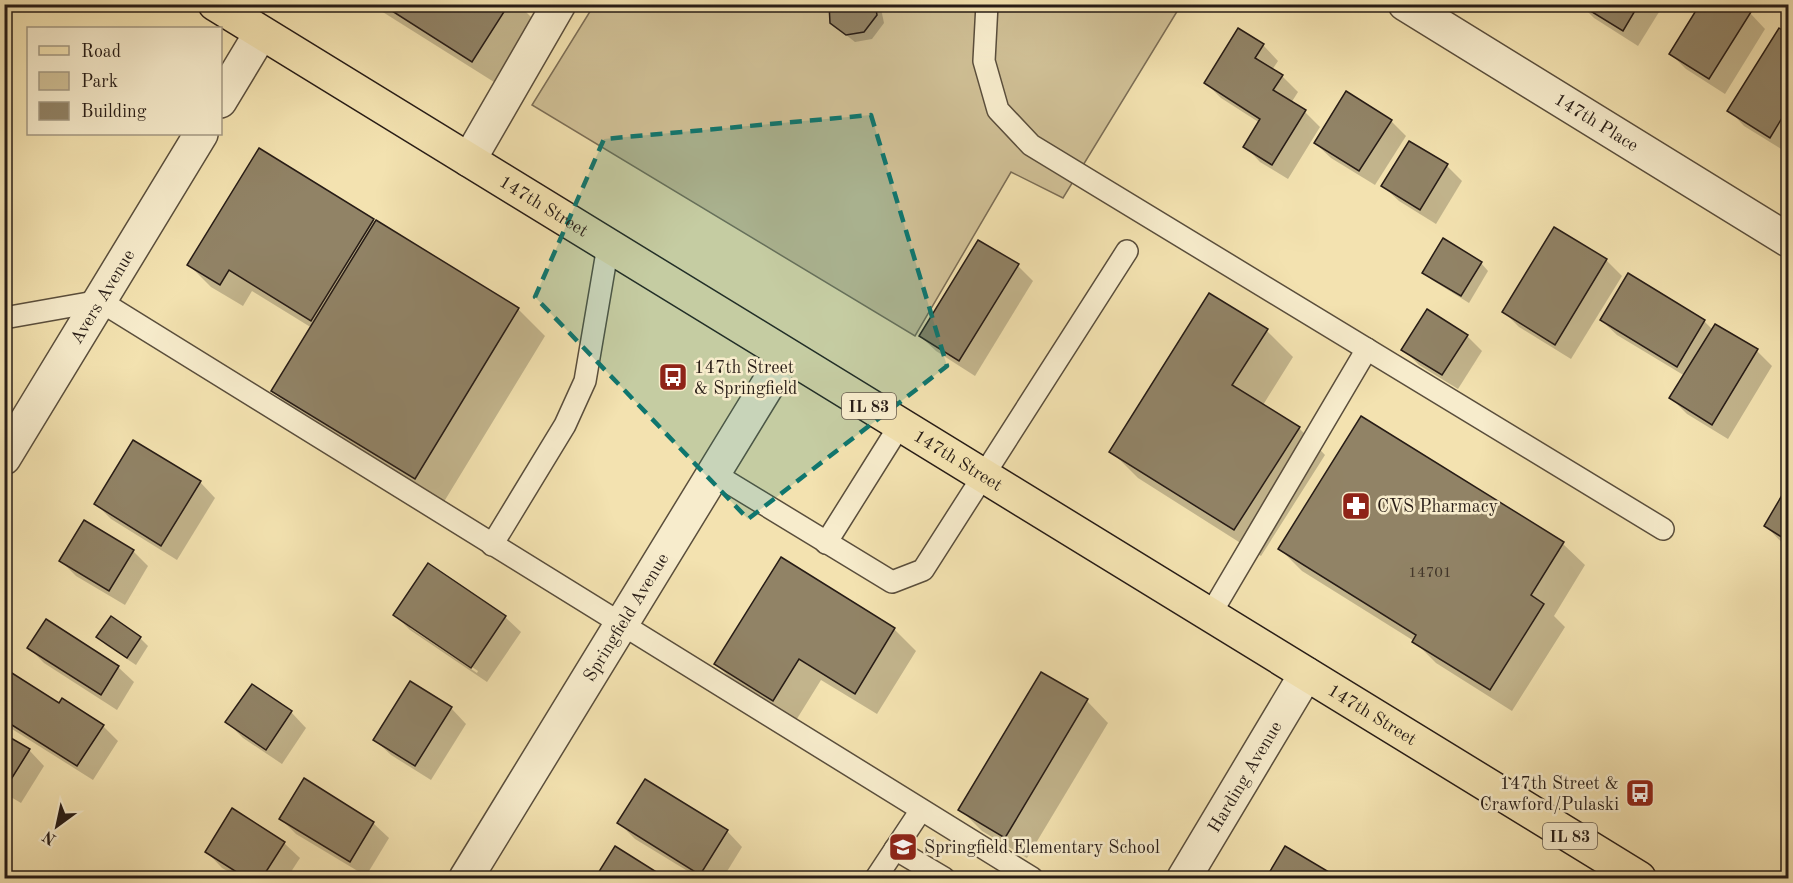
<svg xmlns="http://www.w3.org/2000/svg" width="1793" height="883" font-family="'Old Standard TT',serif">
  <rect width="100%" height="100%" fill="#f3e2b0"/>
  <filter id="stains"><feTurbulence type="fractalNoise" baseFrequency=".00333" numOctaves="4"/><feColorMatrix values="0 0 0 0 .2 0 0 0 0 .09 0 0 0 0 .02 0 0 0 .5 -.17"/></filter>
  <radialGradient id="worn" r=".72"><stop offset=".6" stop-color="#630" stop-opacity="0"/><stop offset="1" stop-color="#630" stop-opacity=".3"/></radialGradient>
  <!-- green -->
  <path fill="#d0c096" stroke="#7c6e56" stroke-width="1.5" d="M 594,5 L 1181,5 L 1063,198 L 1011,172 L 915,336 L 532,105 Z"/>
  <!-- shadow -->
  <g fill="#0003" fill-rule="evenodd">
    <path d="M 370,4 L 518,4 L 534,20 L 494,82 Z"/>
    <path d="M 831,4 L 880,4 L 884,23 L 872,39 L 855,42 L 831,23 Z"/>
    <path d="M 1580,4 L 1664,4 L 1638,46 L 1594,18 Z"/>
    <path d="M 1690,4 L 1735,4 L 1750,13 L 1765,29 L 1725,94 L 1686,69 L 1671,54 L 1697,12 Z"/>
    <path d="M 1780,30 L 1788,36 L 1788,147 L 1786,152 L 1744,126 L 1729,110 Z"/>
    <path d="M 1263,45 L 1278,61 L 1272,70 L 1282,76 L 1298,92 L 1291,103 L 1305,112 L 1320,127 L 1288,179 L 1260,162 L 1245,146 L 1260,123 L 1221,98 L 1206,83 Z"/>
    <path d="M 1391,121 L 1406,136 L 1375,185 L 1331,158 L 1315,143 Z"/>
    <path d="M 1447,166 L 1462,181 L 1436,224 L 1399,201 L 1383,186 Z"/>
    <path d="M 373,220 L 518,309 L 545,336 L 442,505 L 300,418 L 273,391 L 312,328 L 252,291 L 243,306 L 211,287 L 189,265 Z"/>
    <path d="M 1554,229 L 1606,260 L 1622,276 L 1571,359 L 1519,327 L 1504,312 Z"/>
    <path d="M 1481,263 L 1488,271 L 1469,303 L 1432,280 L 1424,273 Z"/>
    <path d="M 1018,266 L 1033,281 L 975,376 L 936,351 L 920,336 Z"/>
    <path d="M 1601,320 L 1704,321 L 1713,330 L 1757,351 L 1772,366 L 1728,439 L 1687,414 L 1671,398 L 1685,376 L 1617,335 Z"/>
    <path d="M 1267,331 L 1293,357 L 1263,405 L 1299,428 L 1325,455 L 1261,556 L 1138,478 L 1111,451 Z"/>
    <path d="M 1467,336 L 1482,351 L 1458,389 L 1419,365 L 1403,349 Z"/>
    <path d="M 1362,418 L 1563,544 L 1585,565 L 1554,616 L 1565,627 L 1512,711 L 1436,663 L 1414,641 L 1302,571 L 1280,549 Z"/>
    <path d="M 200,482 L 215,498 L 177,560 L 111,519 L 95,503 Z"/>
    <path d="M 1788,488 L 1788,549 L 1766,526 Z"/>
    <path d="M 133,551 L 148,566 L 125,605 L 76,576 L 61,561 Z"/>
    <path d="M 781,559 L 894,629 L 916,651 L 877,714 L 821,680 L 795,722 L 738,686 L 716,664 Z"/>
    <path d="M 395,615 L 505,617 L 521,632 L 487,682 L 410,630 ZM 410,625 L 478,671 L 477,673 L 410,628 Z"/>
    <path d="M 46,621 L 118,667 L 134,682 L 117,710 L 44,663 L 29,648 Z"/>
    <path d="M 98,637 L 140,638 L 148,646 L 136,665 L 106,645 Z"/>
    <path d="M 4,670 L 59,705 L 103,726 L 118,741 L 93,780 L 4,724 Z"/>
    <path d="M 1087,701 L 1108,723 L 1027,858 L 982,831 L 960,809 Z"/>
    <path d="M 451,708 L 466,724 L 431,780 L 391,755 L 375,740 Z"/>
    <path d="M 291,712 L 306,728 L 282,764 L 243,738 L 227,722 Z"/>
    <path d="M 4,736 L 29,750 L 44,766 L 21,803 L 4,793 Z"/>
    <path d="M 281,819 L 373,823 L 389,838 L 366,876 L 296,834 Z"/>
    <path d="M 619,823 L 727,831 L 742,847 L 723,878 L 699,878 L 635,839 Z"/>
    <path d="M 284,843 L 300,858 L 287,878 L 240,878 L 222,868 L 207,852 Z"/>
    <path d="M 615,848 L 663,878 L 596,878 Z"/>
    <path d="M 1286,848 L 1336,878 L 1268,878 Z"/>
  </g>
  <!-- building -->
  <g fill="#918366" stroke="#271c16" stroke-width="1.5">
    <path d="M 381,4 L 509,4 L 472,62 Z"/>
    <path d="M 829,4 L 875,4 L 877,15 L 864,32 L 846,35 L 830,23 Z"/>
    <path d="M 1579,4 L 1639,4 L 1623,31 Z"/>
    <path d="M 1689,4 L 1738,4 L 1751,12 L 1709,79 L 1669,54 L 1697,9 Z"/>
    <path d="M 1238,28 L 1264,44 L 1255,58 L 1283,75 L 1273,90 L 1306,110 L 1272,165 L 1243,147 L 1260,119 L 1204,83 Z"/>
    <path d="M 1779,28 L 1788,34 L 1788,108 L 1770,138 L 1727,111 Z"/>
    <path d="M 1346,91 L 1392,120 L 1359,171 L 1314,143 Z"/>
    <path d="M 1409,141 L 1448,164 L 1420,210 L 1381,186 Z"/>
    <path d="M 259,148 L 374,219 L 311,321 L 229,270 L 220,285 L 187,265 Z"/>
    <path d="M 376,220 L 519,308 L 415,479 L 271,391 Z"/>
    <path d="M 1554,227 L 1607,259 L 1555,345 L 1502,312 Z"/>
    <path d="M 1443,238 L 1482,262 L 1461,296 L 1422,273 Z"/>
    <path d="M 978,240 L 1019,264 L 959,361 L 919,336 Z"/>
    <path d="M 1628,273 L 1705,320 L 1677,367 L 1600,320 Z"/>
    <path d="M 1209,293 L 1268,329 L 1232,385 L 1300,427 L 1234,530 L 1109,452 Z"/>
    <path d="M 1427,309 L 1468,335 L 1442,375 L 1401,350 Z"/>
    <path d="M 1715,324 L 1758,349 L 1712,425 L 1669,398 Z"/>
    <path d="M 1361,416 L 1564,542 L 1531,595 L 1544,604 L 1490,690 L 1412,642 L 1416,635 L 1278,549 Z"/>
    <path d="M 133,440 L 201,481 L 161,546 L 94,504 Z"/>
    <path d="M 1788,485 L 1788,541 L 1764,526 Z"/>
    <path d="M 84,520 L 134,550 L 109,591 L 59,561 Z"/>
    <path d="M 781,557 L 895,628 L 855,694 L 799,659 L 773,701 L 714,664 Z"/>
    <path d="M 428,563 L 506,616 L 471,668 L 393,615 Z"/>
    <path d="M 111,616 L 141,637 L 127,658 L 96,637 Z"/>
    <path d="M 46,619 L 119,666 L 101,695 L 27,648 Z"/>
    <path d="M 4,668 L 59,703 L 62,698 L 104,725 L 77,766 L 4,720 Z"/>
    <path d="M 1041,672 L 1088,699 L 1005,838 L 958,810 Z"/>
    <path d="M 410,681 L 452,707 L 415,766 L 373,740 Z"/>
    <path d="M 252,684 L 292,711 L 266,750 L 225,722 Z"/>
    <path d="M 4,734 L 30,749 L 5,789 L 4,788 Z"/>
    <path d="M 304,778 L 374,822 L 350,862 L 279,819 Z"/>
    <path d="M 645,779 L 728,830 L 700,875 L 617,823 Z"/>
    <path d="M 232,808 L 285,842 L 262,878 L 246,878 L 205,852 Z"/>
    <path d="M 615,846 L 666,878 L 595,878 Z"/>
    <path d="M 1285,846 L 1339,878 L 1266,878 Z"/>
  </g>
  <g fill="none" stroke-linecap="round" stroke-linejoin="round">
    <!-- service casing -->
    <g stroke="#5a4e3c" stroke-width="24">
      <g id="service">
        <path d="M 987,4 L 984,61 L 998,110 L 1031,145 L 1663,529"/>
        <path d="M 4,318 L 100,301 L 1032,878"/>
        <path d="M 713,473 L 892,582 L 923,570 L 1127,251"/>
        <path d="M 826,543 L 900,425"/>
        <path d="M 492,545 L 565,425 L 585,381 L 608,246"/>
        <path d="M 1210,615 L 1367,349"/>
        <path d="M 895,849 L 944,878"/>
        <path d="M 876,878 L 921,810"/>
      </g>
    </g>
    <!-- minor casing -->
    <g stroke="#5a4e3c" stroke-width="36">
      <g id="minor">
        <path id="s1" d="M 1405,4 L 1788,240"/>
        <path d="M 220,101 L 261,33"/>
        <path d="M 469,160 L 559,4"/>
        <path id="s2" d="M 4,458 L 201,134"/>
        <path id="s3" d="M 466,878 L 786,355"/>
        <path id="s4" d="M 1184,878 L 1306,674"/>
      </g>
    </g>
    <!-- primary casing -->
    <g stroke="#271c16" stroke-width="36">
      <g id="primary">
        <path id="s5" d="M 215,4 L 1639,878"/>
      </g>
    </g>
    <!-- service -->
    <use href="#service" stroke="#f7eccc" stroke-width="21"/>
    <!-- minor -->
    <use href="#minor" stroke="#f7eccc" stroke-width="33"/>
    <!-- primary -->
    <use href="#primary" stroke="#f3e2b0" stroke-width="33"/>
  </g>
  <!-- marked area -->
  <path fill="#0f766e" fill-opacity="0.2" stroke="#0f766e" stroke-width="4.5" stroke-dasharray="12 8" stroke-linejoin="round" d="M 871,115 L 947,366 L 748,519 L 535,297 L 604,139 Z"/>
  <!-- icons -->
  <defs>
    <g id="bus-square" transform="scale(1.5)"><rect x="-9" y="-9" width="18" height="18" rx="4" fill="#8f2418" stroke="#f7eccc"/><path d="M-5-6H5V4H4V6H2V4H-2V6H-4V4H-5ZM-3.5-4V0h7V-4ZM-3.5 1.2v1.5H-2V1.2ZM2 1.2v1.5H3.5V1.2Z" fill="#fff"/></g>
    <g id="pharmacy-square" transform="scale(1.5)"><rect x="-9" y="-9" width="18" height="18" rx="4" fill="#8f2418" stroke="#f7eccc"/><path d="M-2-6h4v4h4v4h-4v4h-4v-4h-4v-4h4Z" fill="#fff"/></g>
    <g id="school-square" transform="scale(1.5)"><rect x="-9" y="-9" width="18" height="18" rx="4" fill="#8f2418" stroke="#f7eccc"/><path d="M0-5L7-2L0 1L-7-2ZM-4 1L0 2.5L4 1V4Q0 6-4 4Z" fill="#fff"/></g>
  </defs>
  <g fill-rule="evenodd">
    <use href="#bus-square" x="673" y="377"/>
    <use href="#pharmacy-square" x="1356" y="506"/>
    <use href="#bus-square" x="1640" y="793"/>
    <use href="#school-square" x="903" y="847"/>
  </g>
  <g text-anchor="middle" stroke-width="5" stroke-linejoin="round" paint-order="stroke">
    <!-- number labels -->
    <g font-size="15" fill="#42362a">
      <text x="1430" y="577">14701</text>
    </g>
    <!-- shield labels -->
    <g fill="#f7eccc" stroke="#655a4d" stroke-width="1.5">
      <rect x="842" y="393" width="54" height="26" rx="4.5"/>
      <rect x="1543" y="823" width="54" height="26" rx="4.5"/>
    </g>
    <g font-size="16" font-weight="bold" fill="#271c16">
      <text x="869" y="412">IL 83</text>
      <text x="1570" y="842">IL 83</text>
    </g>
    <!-- street labels -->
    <g font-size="18" fill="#271c16" stroke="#f7eccc">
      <text dy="6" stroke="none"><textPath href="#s1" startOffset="225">147th Place</textPath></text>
      <text dy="6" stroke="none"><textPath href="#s5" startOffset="386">147th Street</textPath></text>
      <text dy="6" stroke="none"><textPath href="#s2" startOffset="189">Avers Avenue</textPath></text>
      <text dy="6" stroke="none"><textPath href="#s5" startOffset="872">147th Street</textPath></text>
      <text dy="6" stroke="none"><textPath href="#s3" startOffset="306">Springfield Avenue</textPath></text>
      <text dy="6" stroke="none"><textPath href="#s5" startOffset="1358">147th Street</textPath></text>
      <text dy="6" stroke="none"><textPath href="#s4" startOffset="118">Harding Avenue</textPath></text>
    </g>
    <!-- poi labels -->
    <g font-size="18" fill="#271c16" stroke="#f7eccc" text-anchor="start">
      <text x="694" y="373">147th Street<tspan x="694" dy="21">&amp; Springfield</tspan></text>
      <text x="1377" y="512">CVS Pharmacy</text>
      <text x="1619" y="789" text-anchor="end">147th Street &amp;<tspan x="1619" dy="21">Crawford/Pulaski</tspan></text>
      <text x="924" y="853">Springfield Elementary School</text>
    </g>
  </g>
  <!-- margin -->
  <rect width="1793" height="883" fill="none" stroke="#f3e2b0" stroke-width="24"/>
  <rect x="6" y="6" width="1781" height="871" fill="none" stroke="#271c16" stroke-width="3"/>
  <rect x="12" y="12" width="1769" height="859" fill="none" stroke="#271c16" stroke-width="1.5"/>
  <!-- legend -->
  <rect x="27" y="27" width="195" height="108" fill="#f7eccc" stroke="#a49983" stroke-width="1.5"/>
  <rect x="39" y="46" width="30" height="9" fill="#f3e2b0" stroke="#a49983" stroke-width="1.5"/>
  <text x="81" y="57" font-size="18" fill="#271c16">Road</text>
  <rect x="39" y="72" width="30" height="18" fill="#d0c096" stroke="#a49983" stroke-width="1.5"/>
  <text x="81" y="87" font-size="18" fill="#271c16">Park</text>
  <rect x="39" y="102" width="30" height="18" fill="#918366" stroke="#a49983" stroke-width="1.5"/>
  <text x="81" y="117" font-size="18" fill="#271c16">Building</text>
  <!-- north arrow -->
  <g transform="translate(57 826) rotate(213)" stroke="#f7eccc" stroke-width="4.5" paint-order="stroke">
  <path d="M0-4.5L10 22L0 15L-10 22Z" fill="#271c16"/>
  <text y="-9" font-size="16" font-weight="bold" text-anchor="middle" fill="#271c16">N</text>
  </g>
  <rect width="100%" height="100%" filter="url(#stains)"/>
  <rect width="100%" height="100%" fill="url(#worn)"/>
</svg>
